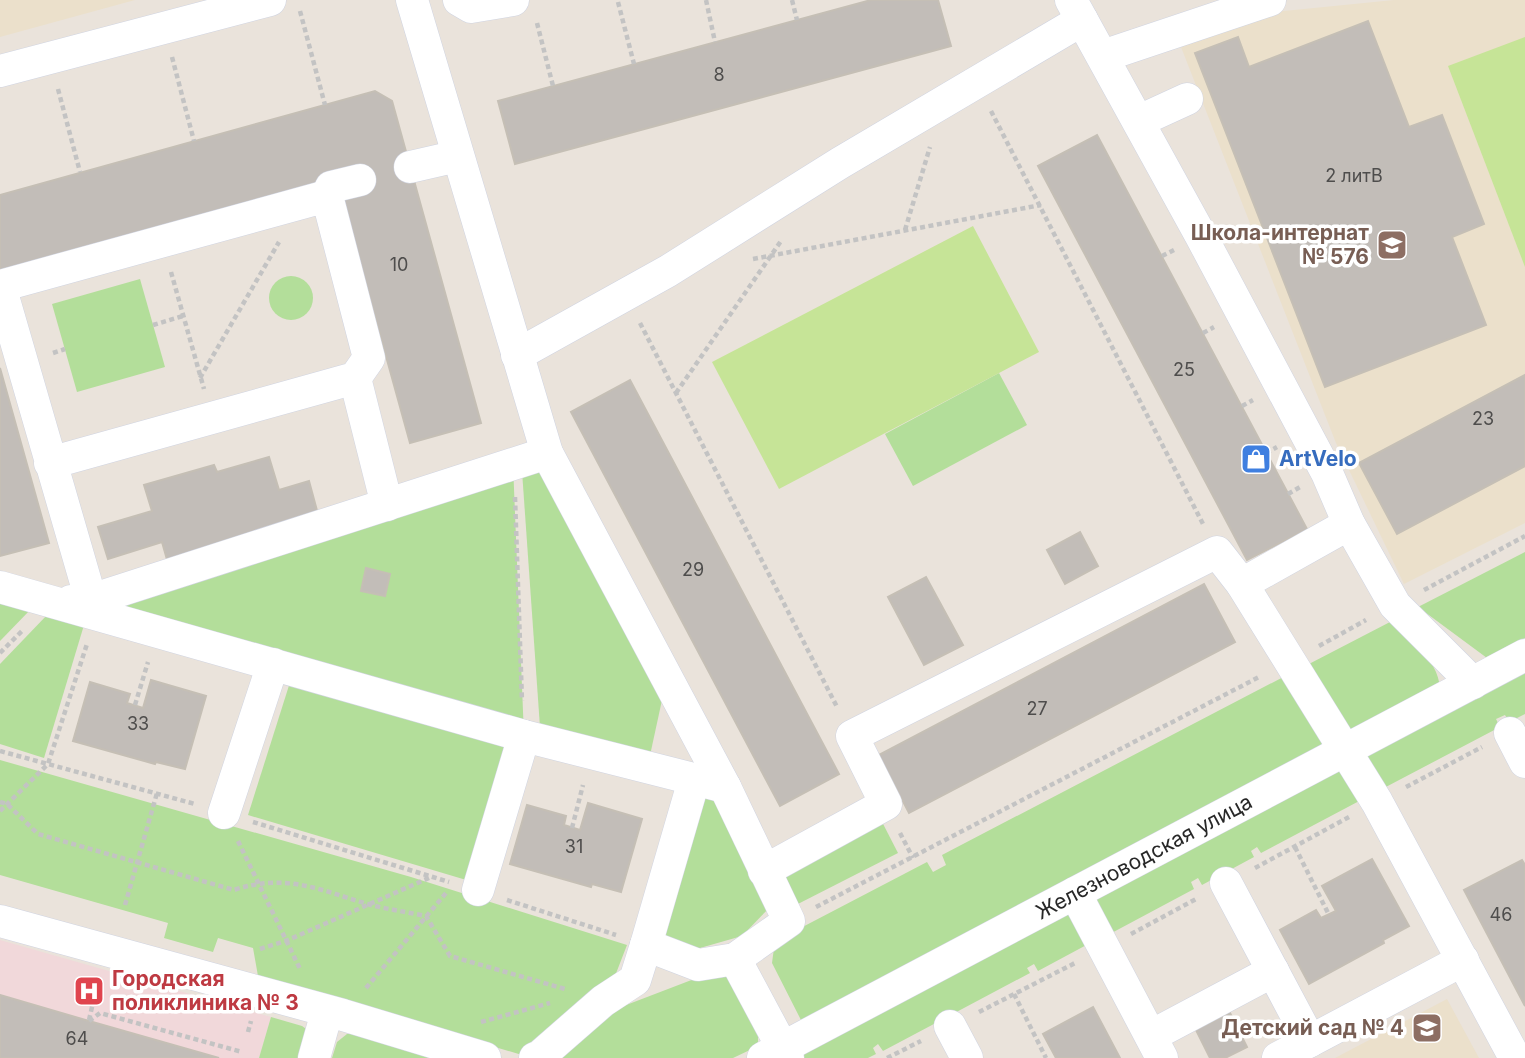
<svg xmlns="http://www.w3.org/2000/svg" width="1525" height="1058" font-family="Inter,sans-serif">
  <rect width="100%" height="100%" fill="#eae3db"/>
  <!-- education -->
  <g fill="#ebe0cb">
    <path d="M 0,0 L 135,0 L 0,37 Z"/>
    <path d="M 1394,0 L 1525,0 L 1525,523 L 1404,584 L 1336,443 L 1181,47 L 1274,12 Z"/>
    <path d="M 1447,999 L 1479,1058 L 1335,1058 Z"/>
  </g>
  <!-- medical -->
  <path fill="#f1d8da" d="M 0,940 L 271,1017 L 259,1058 L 0,1058 Z"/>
  <!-- green -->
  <g fill="#b3de9a">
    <circle cx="291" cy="298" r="22"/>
    <path d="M 140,279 L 165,367 L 77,392 L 52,304 Z"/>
    <path d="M 999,373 L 1027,425 L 913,486 L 885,434 Z"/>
    <path d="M 513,464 L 524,736 L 91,600 Z"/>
    <path d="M 539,464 L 662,700 L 649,760 L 540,727 L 522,471 Z"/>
    <path d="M 1525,552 L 1525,638 L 1487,658 L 1418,607 Z"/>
    <path d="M 0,599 L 32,608 L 0,641 Z"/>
    <path d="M 48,614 L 84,625 L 44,758 L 0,744 L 0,664 Z"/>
    <path d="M 1390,622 C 1410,641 1437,658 1440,687 L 1348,735 L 1307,665 Z"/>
    <path d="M 1525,666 L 1525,714 L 1509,722 L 1505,715 L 1496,719 L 1500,727 L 1382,789 L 1363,752 Z"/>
    <path d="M 1289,674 L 1328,746 L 802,1022 L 772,963 L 774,948 L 791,933 L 927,862 L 933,872 L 946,865 L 942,855 Z"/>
    <path d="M 292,676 L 517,739 L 473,882 L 248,815 Z"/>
    <path d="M 0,760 L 411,877 L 627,945 L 615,976 L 522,1055 L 258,976 L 253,948 L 218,938 L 213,952 L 164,938 L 168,923 L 0,875 Z"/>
    <path d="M 1344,762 L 1363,799 L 1261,853 L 1257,847 L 1251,851 L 1254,857 L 1202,885 L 1198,878 L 1191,882 L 1194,889 L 1106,936 L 1086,898 Z"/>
    <path d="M 703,794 L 718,798 L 771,906 L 742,936 L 693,950 L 658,940 Z"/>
    <path d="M 880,818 L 898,853 L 792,907 L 774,872 Z"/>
    <path d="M 1073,906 L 1092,942 L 1038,971 L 1034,964 L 1027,968 L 1030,973 L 883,1051 L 878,1044 L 873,1048 L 876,1054 L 868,1058 L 795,1058 Z"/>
    <path d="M 715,971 L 728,972 L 758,1035 L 758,1042 L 752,1049 L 733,1058 L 558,1058 L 560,1053 L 621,1007 Z"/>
    <path d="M 271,1017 L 302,1026 L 309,1031 L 308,1058 L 259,1058 Z"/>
    <path d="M 347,1034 L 359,1034 L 441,1058 L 332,1058 L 337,1042 Z"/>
  </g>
  <!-- pitch -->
  <g fill="#c6e497">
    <path d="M 1525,37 L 1525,267 L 1448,66 Z"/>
    <path d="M 973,226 L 1039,352 L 779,489 L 712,362 Z"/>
  </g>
  <!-- building -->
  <g fill="#c2bdb8" stroke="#c5bfb5" stroke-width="2">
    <path d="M 871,0 L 938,0 L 951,46 L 515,164 L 498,101 Z"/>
    <path d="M 1368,21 L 1409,127 L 1442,115 L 1484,224 L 1452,237 L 1486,325 L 1325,387 L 1195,53 L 1238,37 L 1249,67 Z"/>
    <path d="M 375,91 L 392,101 L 481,423 L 410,443 L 341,193 L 0,272 L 0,195 Z"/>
    <path d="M 1097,135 L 1307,529 L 1247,560 L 1038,166 Z"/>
    <path d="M 0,368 L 49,543 L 0,556 Z"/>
    <path d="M 1525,375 L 1525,466 L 1397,534 L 1359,463 Z"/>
    <path d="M 630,380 L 839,774 L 780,806 L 571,412 Z"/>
    <path d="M 269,457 L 279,490 L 309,481 L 319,518 L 168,563 L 162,542 L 108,559 L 98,527 L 152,511 L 144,485 L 214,465 L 217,472 Z"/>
    <path d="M 1080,532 L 1098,566 L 1065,584 L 1047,550 Z"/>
    <path d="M 366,568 L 390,574 L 385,596 L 361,591 Z"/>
    <path d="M 926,577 L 963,645 L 924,665 L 888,597 Z"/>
    <path d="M 1204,584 L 1235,642 L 909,813 L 879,755 Z"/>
    <path d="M 151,680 L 206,696 L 185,769 L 156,762 L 155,764 L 73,741 L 90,682 L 130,694 L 127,703 L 143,708 Z"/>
    <path d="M 588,803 L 642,819 L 621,892 L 592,884 L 591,887 L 510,864 L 527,805 L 566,816 L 564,825 L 580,830 Z"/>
    <path d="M 1372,859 L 1409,926 L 1383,940 L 1384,943 L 1309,984 L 1280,930 L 1316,910 L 1321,918 L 1336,911 L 1322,886 Z"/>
    <path d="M 1522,860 L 1525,865 L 1525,1006 L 1464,890 Z"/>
    <path d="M 0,995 L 89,1021 L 219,1058 L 0,1058 Z"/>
    <path d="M 1093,1007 L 1120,1058 L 1056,1058 L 1043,1034 Z"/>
    <path d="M 1230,1013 L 1247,1047 L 1225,1058 L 1210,1058 L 1196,1030 Z"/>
  </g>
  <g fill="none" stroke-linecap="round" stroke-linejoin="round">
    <!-- minor casing -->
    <g stroke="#d0d4e1" stroke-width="33">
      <g id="minor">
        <path d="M 412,0 L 547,453 L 725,787 L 789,921 L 735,959 L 698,965 L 646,945 L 635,980 L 603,1001 L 540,1056 L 535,1058"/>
        <path d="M 459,0 L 471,7 L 513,0"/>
        <path d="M 1071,0 L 1201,236 L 1327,473 L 1349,524 L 1395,605 L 1473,683"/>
        <path d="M 1103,56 L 1270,0"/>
        <path d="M 0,71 L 270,0"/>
        <path d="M 1139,121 L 1187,99"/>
        <path d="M 410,167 L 458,156"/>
        <path d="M 327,196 L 331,187 L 360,180"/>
        <path d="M 517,355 L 668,271 L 840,163 L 1082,20"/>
        <path d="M 355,378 L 387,505"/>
        <path d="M 50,463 L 355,378 L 369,358 L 327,196 L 0,286 L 91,600"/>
        <path d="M 1242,584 L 1349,524"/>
        <path d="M 0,587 L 524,736 L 725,787"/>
        <path d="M 71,601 L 91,600 L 547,453"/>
        <path d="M 1510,733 L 1525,762"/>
        <path d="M 224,813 L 273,664"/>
        <path d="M 764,871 L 886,804 L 852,736 L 1217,552 L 1242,584 L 1377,802 L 1515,1058"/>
        <path d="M 1226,883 L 1310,1041"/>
        <path d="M 478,890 L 524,736"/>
        <path d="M 1075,893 L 1162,1058"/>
        <path d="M 0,921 L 343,1015 L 485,1058"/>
        <path d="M 646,945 L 694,780"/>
        <path d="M 735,959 L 788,1058"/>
        <path d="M 950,1026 L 967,1058"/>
        <path d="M 1151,1036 L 1273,971"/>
        <path d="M 314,1058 L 327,1012"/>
        <path d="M 763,1058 L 1525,655"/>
        <path d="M 1278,1058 L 1463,960"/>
      </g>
    </g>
    <!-- path -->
    <g stroke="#c3c3c3" stroke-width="4.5" stroke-dasharray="5 3.5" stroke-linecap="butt">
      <path d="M 706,0 L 715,42"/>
      <path d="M 792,0 L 797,20"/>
      <path d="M 618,2 L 634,64"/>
      <path d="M 300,11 L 325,105"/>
      <path d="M 537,23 L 553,86"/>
      <path d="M 172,57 L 194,141"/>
      <path d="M 58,89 L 80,172"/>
      <path d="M 991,111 L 1203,524"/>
      <path d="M 905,230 L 930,147"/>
      <path d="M 1162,256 L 1174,250"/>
      <path d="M 753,259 L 1041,205"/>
      <path d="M 171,272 L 204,389"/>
      <path d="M 640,323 L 837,707"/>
      <path d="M 153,325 L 183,316"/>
      <path d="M 1203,333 L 1214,327"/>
      <path d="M 53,353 L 65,349"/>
      <path d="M 200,378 L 279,242"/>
      <path d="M 676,393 L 781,241"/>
      <path d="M 1242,406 L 1253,400"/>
      <path d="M 1266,453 L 1277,447"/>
      <path d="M 1288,494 L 1300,487"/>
      <path d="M 515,497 L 522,701"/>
      <path d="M 1424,590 L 1525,536"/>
      <path d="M 1319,646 L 1366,620"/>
      <path d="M 0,653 L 24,629"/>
      <path d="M 135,705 L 148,662"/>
      <path d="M 0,751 L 195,804"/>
      <path d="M 1406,787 L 1482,747"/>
      <path d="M 0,802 L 7,804 L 38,834 L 234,890 C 285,873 318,889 367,904 C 386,909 406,912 426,916 L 450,956 L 565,989"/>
      <path d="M 0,811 L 48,764 L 87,644"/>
      <path d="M 253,822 L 449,882"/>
      <path d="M 572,828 L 583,785"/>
      <path d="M 900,833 L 913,858"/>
      <path d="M 238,841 L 301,971"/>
      <path d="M 1295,847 L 1329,915"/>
      <path d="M 1255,868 L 1349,817"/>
      <path d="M 507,900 L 616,935"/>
      <path d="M 125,905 L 157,793"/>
      <path d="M 816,907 L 1261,676"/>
      <path d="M 1131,934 L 1198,898"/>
      <path d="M 260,949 L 288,940 L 431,877"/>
      <path d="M 366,988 L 446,893"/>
      <path d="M 1014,994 L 1046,1058"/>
      <path d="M 979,1012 L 1077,962"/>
      <path d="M 89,1020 L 96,990"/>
      <path d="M 89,1021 L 100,1013 L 242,1052"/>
      <path d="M 481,1022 L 550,1003"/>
      <path d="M 248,1032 L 251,1021"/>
      <path d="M 887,1058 L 921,1041"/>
    </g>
    <!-- minor -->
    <use href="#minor" stroke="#fff" stroke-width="32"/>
  </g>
  <!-- icons -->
  <defs>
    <g id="school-square" transform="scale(1.575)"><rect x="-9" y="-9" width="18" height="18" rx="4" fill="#8d6e63" stroke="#fff"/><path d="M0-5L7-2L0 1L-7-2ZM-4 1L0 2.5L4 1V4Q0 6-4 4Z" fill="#fff"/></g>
    <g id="shop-square" transform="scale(1.575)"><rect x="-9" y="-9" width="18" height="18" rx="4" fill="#3f7fe0" stroke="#fff"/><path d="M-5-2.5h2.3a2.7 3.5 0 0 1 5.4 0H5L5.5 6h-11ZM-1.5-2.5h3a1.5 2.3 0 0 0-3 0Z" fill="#fff"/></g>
    <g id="hospital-square" transform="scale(1.575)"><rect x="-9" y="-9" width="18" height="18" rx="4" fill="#e0444e" stroke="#fff"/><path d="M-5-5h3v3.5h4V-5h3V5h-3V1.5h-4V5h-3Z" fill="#fff"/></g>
  </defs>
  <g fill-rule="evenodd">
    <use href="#school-square" x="1392" y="245"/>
    <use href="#shop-square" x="1256" y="459"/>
    <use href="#hospital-square" x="89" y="991"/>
    <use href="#school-square" x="1427" y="1028"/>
  </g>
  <g text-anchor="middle" stroke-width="7" stroke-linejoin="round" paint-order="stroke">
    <!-- number labels -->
    <g font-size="18" fill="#4e4d4c">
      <text x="719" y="81">8</text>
      <text x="1354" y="182">2 литВ</text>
      <text x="399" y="271">10</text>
      <text x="1184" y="376">25</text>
      <text x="1483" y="425">23</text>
      <text x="693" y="576">29</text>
      <text x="1037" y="715">27</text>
      <text x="138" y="730">33</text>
      <text x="574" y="853">31</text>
      <text x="1501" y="921">46</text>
      <text x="77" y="1045">64</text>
    </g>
    <!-- education labels -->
    <g font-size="21" font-weight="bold" fill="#785e54" stroke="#fff" text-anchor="end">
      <text x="1369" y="240">Школа-интернат<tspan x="1369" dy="24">№ 576</tspan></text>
      <text x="1404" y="1035">Детский сад № 4</text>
    </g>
    <!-- shop labels -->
    <g font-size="21" font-weight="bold" fill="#366cbe" stroke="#fff" text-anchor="start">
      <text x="1279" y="466">ArtVelo</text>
    </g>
    <!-- street labels -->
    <g font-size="21" fill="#282828" stroke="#fff">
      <text transform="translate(1144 857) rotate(-28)" y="7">Железноводская улица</text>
    </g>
    <!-- health labels -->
    <g font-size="21" font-weight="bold" fill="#be3a42" stroke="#fff" text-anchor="start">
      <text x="112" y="986">Городская<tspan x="112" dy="24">поликлиника № 3</tspan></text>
    </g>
  </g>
</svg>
